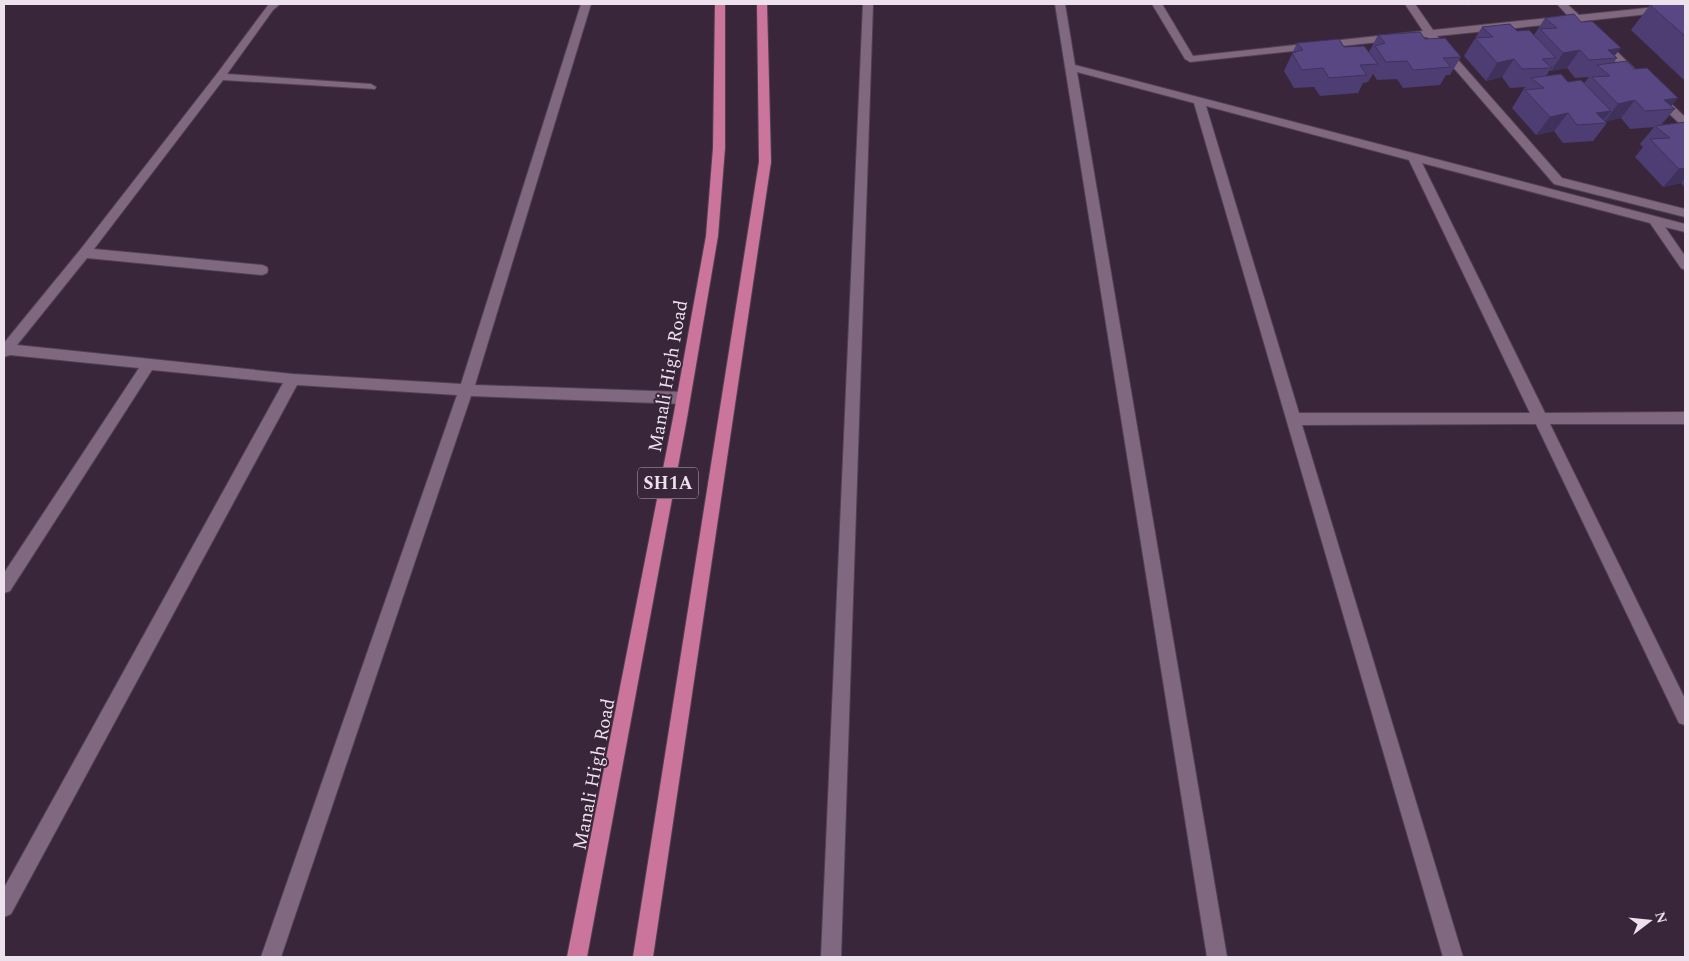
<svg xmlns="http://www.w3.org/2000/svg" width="1689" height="961" font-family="Spectral,serif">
  <rect width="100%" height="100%" fill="#39263a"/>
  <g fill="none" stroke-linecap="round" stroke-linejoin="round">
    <!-- minor casing -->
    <g stroke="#514152" stroke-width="2">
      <g id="minor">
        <path d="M 269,4 L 280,4 L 273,10 L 227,74 L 371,84 L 376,87 L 375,89 L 223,80 L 94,249 L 262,265 L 267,267 L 268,270 L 267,273 L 262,275 L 87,258 L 17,345 L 293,374 L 461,384 L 581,4 L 591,4 L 475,385 L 683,392 L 688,394 L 690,398 L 688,402 L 683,404 L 471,396 L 281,957 L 261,957 L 457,395 L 297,385 L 11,914 L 4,917 L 4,888 L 283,383 L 152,370 L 10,591 L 4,593 L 4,573 L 139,368 L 10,355 L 4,357 L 4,343 L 80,250 L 216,75 Z"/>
        <path d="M 863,4 L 873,4 L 841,957 L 821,957 Z"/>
        <path d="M 1055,4 L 1065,4 L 1075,65 L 1685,224 L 1685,232 L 1665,227 L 1685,256 L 1685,270 L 1681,268 L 1650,223 L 1422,163 L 1545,413 L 1685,412 L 1685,424 L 1550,424 L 1685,699 L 1685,725 L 1679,723 L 1536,424 L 1302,425 L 1463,957 L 1443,957 L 1194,103 L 1077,72 L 1227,957 L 1207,957 ZM 1206,106 L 1409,160 L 1530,413 L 1299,413 Z"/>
        <path d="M 1152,4 L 1162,4 L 1193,56 L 1423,31 L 1405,4 L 1415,4 L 1433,30 L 1568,16 L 1557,4 L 1567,4 L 1579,15 L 1685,4 L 1685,10 L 1584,21 L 1584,24 L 1580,25 L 1574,22 L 1437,36 L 1562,178 L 1685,209 L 1685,217 L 1554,184 L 1427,37 L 1190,62 L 1185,59 Z"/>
        <path d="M 1600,38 L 1604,39 L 1640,74 L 1641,76 L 1640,78 L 1632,78 L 1596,43 L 1595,41 Z"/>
        <path d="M 1658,94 L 1662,95 L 1685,117 L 1685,126 L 1681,125 L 1654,99 L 1653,97 Z"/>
      </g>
    </g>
    <!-- major casing -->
    <g stroke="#514152" stroke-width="2">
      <g id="major">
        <path d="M 715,4 L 725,4 L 725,148 L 718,236 L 687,418 L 587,957 L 567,957 L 673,418 L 706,236 L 713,148 Z"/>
        <path d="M 757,4 L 767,4 L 771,162 L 653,957 L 633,957 L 759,162 Z"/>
      </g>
    </g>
    <!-- minor -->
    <use href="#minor" fill="#806980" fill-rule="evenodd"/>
    <!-- major -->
    <use href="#major" fill="#cc759c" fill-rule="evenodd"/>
  </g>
  <!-- wall -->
  <g fill="#4d3d72" fill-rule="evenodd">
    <path d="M 1652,4 L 1685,4 L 1685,81 L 1631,30 L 1650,5 Z"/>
    <path d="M 1545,18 L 1615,56 L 1617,58 L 1613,63 L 1675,109 L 1661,125 L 1685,122 L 1685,188 L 1681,183 L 1663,187 L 1635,157 L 1643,147 L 1640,144 L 1654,127 L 1630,129 L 1621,118 L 1605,121 L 1607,123 L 1593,141 L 1563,143 L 1554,131 L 1536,135 L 1512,108 L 1525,87 L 1510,88 L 1502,77 L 1486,81 L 1464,56 L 1482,27 L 1517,31 L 1534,35 ZM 1567,68 L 1575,78 L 1589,77 L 1584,83 L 1568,82 L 1546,76 L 1550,70 L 1551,71 Z"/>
    <path d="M 1378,35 L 1425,39 L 1461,57 L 1450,75 L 1446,75 L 1440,85 L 1403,88 L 1397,79 L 1377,80 L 1373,74 L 1368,82 L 1363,83 L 1358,93 L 1320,96 L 1314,87 L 1294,88 L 1284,71 L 1297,43 L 1344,47 L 1369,52 Z"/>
  </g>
  <!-- shaded-wall -->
  <g fill="#3e325c">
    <path d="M 1468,4 L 1480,4 L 1466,6 Z"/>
    <path d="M 1621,48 L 1613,58 L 1608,50 Z"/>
    <path d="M 1580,50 L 1567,68 L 1551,71 L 1563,53 Z"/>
    <path d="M 1514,59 L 1502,77 L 1486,81 L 1497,63 Z"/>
    <path d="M 1678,98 L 1669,109 L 1664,100 Z"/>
    <path d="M 1635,100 L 1621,118 L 1604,122 L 1618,104 Z"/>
    <path d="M 1611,111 L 1601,123 L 1596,113 Z"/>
    <path d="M 1568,113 L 1554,131 L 1536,135 L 1550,117 Z"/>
    <path d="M 1685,168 L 1685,178 L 1681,183 L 1663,187 L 1679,169 Z"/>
  </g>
  <!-- building -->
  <g fill="#594784" stroke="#3e325c">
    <path d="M 1662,4 L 1685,4 L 1685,36 L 1650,5 Z"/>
    <path d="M 1574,14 L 1581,22 L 1592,21 L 1621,48 L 1608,50 L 1617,58 L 1589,60 L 1580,50 L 1563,53 L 1540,29 L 1557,28 L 1545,18 Z"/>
    <path d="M 1510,24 L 1517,31 L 1529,30 L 1556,58 L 1542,59 L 1552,68 L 1522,69 L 1514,59 L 1497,63 L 1475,38 L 1493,37 L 1482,27 Z"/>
    <path d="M 1420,32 L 1425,39 L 1445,38 L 1461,57 L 1443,58 L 1451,67 L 1413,70 L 1407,61 L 1386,62 L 1375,46 L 1385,43 L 1378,35 Z"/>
    <path d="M 1339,39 L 1344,47 L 1364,46 L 1378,64 L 1360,65 L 1367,75 L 1329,78 L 1323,68 L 1302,70 L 1292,53 L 1303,50 L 1297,43 Z"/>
    <path d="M 1627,61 L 1634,69 L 1647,68 L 1678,98 L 1664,100 L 1675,109 L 1645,111 L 1635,100 L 1618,104 L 1592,77 L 1610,76 L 1597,65 Z"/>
    <path d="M 1561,74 L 1568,82 L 1581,80 L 1611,111 L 1596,113 L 1607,123 L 1577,125 L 1568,113 L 1550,117 L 1525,90 L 1544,88 L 1531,78 Z"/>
    <path d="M 1685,122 L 1685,168 L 1679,169 L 1650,139 L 1670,138 L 1655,126 Z"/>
  </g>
  <g text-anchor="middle" stroke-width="4" stroke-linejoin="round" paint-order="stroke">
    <!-- shield labels -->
    <rect fill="#39263a" stroke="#b7a9b7" stroke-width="1" x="638" y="467.5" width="60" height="31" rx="4"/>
    <g font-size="18" font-weight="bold" fill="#ede1ed">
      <text x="668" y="489">SH1A</text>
    </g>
    <!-- street labels -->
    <g font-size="19" fill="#ede1ed" stroke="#39263a">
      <text transform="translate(667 376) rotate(-80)" y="7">Manali High Road</text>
      <text transform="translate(593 774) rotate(-79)" y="7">Manali High Road</text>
    </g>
  </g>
  <!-- border -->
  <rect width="1689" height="961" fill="none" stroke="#ede1ed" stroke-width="10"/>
  <!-- north arrow -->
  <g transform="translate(1649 921) rotate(74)" stroke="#39263a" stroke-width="4" paint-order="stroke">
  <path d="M0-4L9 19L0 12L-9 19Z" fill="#ede1ed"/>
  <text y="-8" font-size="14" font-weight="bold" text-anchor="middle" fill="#ede1ed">N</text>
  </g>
</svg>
